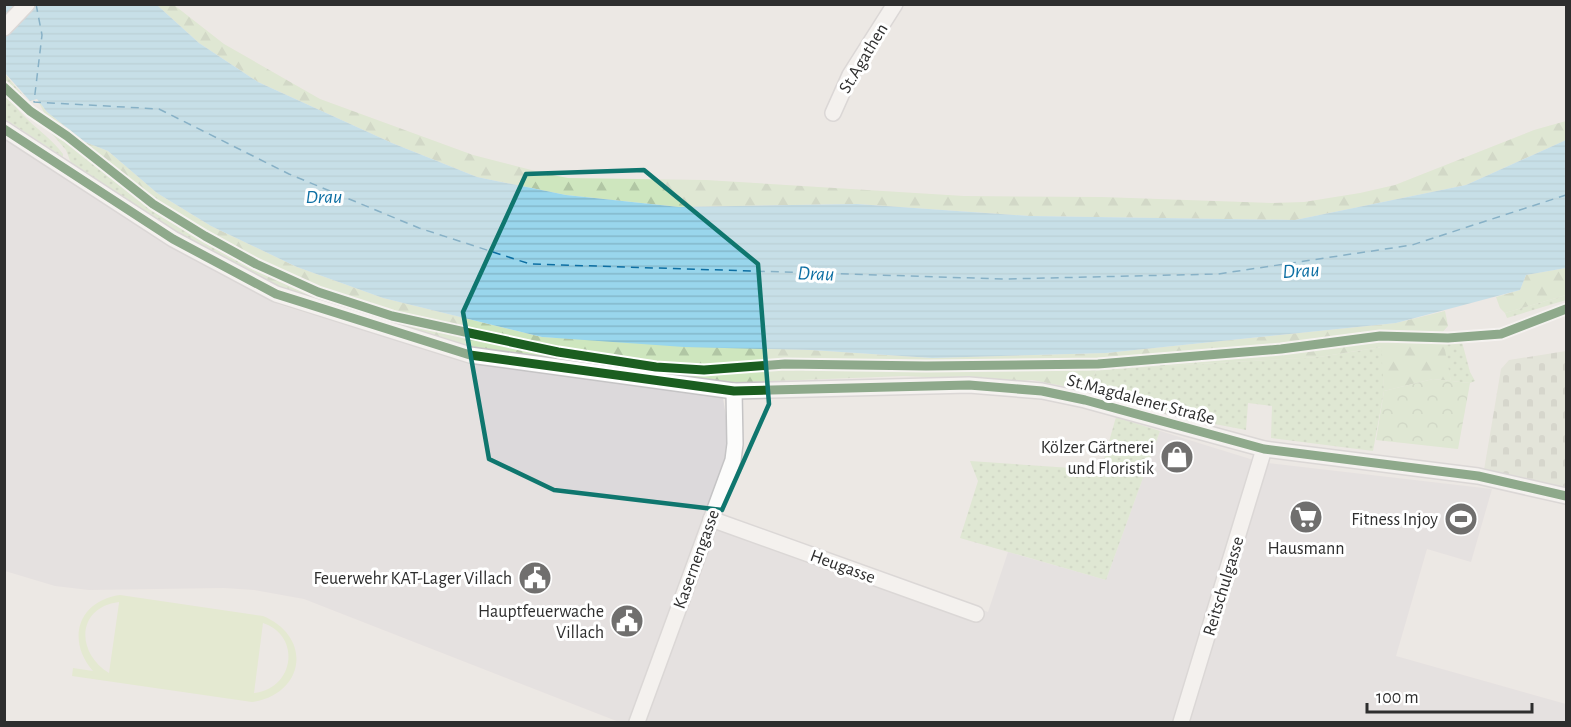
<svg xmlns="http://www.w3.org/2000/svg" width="1571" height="727" font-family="'Alegreya Sans',sans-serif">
  <defs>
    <pattern id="grass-dots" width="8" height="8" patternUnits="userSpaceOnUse" patternTransform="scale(1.5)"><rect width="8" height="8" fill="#cee6be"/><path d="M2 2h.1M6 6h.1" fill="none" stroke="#b1c6a4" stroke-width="1.8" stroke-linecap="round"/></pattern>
    <pattern id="forest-firs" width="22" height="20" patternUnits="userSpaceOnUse" patternTransform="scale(1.5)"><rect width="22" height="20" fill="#cee6be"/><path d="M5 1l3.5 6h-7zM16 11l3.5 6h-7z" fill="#b1c6a4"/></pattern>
    <pattern id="cemetery-stones" width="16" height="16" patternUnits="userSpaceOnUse" patternTransform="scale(1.5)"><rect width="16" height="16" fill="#d8e0cc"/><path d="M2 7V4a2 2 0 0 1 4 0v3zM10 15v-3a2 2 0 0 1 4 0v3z" fill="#bac0b0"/></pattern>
    <pattern id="park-crowns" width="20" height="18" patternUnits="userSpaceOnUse" patternTransform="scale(1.5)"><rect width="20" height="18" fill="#cee6be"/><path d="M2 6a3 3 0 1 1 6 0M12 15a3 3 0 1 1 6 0" fill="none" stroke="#b1c6a4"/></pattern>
    <pattern id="water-rules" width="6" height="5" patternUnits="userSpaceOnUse" patternTransform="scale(1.5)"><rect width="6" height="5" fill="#99d6ec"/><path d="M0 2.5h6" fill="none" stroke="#84b8cb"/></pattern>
  </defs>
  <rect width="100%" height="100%" fill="#ece8e4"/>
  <!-- industrial -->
  <path fill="#dcd9db" d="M 4,139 L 170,246 L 280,305 L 468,362 L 723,398 L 732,453 L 714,515 L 988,612 L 1008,552 L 1106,580 L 1160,431 L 1260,462 L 1492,489 L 1471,562 L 1427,549 L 1396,656 L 1566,704 L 1566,722 L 619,722 L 304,599 L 254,590 L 224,588 L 89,590 L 55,586 L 5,571 Z"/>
  <!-- grass -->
  <g fill="url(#grass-dots)">
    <path d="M 4,73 L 38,113 L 24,104 L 5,83 Z"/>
    <path d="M 4,91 C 12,98 15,107 22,114 C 35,128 51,138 63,154 L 63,157 L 5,119 Z"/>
    <path d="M 37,99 L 47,112 L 85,142 L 84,146 L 88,152 L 47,118 Z"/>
    <path d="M 40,120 L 54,129 L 152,205 L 243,260 L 241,266 L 243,271 L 207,252 L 71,163 L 66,150 Z"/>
    <path d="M 1566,295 L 1566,300 L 1507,318 L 1505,313 Z"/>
    <path d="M 1443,340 L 1461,340 L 1462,342 L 1470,372 L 1475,381 L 1470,383 L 1451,381 L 1442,344 Z"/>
    <path d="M 1382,347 L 1384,391 L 1373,451 L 1271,438 L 1272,406 L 1248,403 L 1246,430 L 1178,417 L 1089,391 L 1096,370 L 1319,357 Z"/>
    <path d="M 1116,417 L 1160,431 L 1106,580 L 960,538 L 978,481 L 970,461 L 1101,470 Z"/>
  </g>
  <!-- forest -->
  <g fill="url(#forest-firs)">
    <path d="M 157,5 L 174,5 L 224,44 L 320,99 L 473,155 L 547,174 L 568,178 L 706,180 L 964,196 L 1102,197 L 1272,203 L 1304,202 L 1360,193 L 1395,185 L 1534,130 L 1566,121 L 1566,140 L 1466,185 L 1295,220 L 1030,216 L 857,204 L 679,207 L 566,195 L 477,177 L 392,143 L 258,82 L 199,43 Z"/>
    <path d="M 85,142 L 108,151 L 157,193 L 211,226 L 297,267 L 383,298 L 542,337 L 811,350 L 932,358 L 1106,353 L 1396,323 L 1445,311 L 1448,326 L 1440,335 L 1379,335 L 1212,353 L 1090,361 L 942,364 L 788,361 L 739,366 L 646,362 L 576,352 L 458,328 L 377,308 L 337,295 L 252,258 L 197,228 L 152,200 L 88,152 L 84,146 Z"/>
    <path d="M 243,260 L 340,301 L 411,322 L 592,359 L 702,372 L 782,367 L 962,368 L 1115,365 L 1238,355 L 1371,339 L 1443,340 L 1451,381 L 1433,379 L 1384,391 L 1381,347 L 1319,357 L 1096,370 L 1089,391 L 1032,380 L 999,383 L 966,379 L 904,376 L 725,383 L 554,364 L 452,342 L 292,293 L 243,271 L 241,266 Z"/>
    <path d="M 1566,268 L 1566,295 L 1505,313 L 1500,308 L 1496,297 L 1520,290 L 1526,275 Z"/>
  </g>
  <!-- cemetery -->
  <path fill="url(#cemetery-stones)" d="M 1566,351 L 1566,488 L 1484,470 L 1501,369 L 1509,360 Z"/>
  <!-- park -->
  <path fill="url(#park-crowns)" d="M 1433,379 L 1470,383 L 1458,449 L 1376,440 L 1384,391 Z"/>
  <!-- pitch -->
  <path fill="#d9eabb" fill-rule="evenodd" d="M 120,595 L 263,616 C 313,637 305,694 252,702 L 72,676 L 73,668 L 93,671 C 66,640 78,601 120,595 ZM 119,602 L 119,603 L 109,673 C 75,652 77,607 119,602 ZM 263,623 C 302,636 294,689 254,693 Z"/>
  <!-- water -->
  <path fill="url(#water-rules)" d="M 4,5 L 157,5 L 199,43 L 258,82 L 392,143 L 477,177 L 566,195 L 679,207 L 857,204 L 1030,216 L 1295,220 L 1466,185 L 1566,140 L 1566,268 L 1526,275 L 1520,290 L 1396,323 L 1106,353 L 932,358 L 811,350 L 684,347 L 542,337 L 383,298 L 297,267 L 211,226 L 157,193 L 108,151 L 85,142 L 47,112 L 37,99 L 30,101 L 5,73 Z"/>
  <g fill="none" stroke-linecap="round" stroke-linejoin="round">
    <!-- ferry -->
    <path stroke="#0d6fa3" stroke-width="1.5" stroke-dasharray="8 6" stroke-linecap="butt" d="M 36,4 L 42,35 L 34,102 L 159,109 L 289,174 L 419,228 L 530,264 L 1004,279 L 1218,274 L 1412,245 L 1566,195"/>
    <!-- minor casing -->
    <g stroke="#c5c4c5" stroke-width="18">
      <g id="minor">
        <path d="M 4,28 L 27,4"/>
        <path d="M 833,113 L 850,75 L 895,4"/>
        <path d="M 4,129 L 173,239 L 276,294 L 470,355 L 734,391 L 969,385 L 1042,391 L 1085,400 L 1264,449 L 1478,476 L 1566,496"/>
        <path d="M 711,519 L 976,614"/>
        <path d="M 637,722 L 733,460 L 735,444 L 734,391"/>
        <path d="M 1181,722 L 1264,449"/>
      </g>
    </g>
    <!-- minor -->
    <use href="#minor" stroke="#fcfcfb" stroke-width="15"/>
    <!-- cycleway casing -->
    <g stroke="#fff" stroke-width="13">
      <g id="cycleway">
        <path d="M 4,87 L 30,111 L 67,136 L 153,204 L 205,236 L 256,264 L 318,292 L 392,316 L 474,334 L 558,352 L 656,367 L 704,370 L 785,364 L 926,366 L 1098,364 L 1281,349 L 1380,336 L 1448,338 L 1501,334 L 1566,309"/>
        <path d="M 4,129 L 173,239 L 276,294 L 470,355 L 734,391 L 969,385 L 1042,391 L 1085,400 L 1264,449 L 1478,476 L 1566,496"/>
      </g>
    </g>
    <!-- cycleway -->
    <use href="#cycleway" stroke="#1b5e20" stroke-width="9"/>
  </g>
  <!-- marked area -->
  <path d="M0 0H1571V727H0ZM 644,170 L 758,264 L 769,404 L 722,510 L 554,490 L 489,459 L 463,312 L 526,174 Z" fill="#ece8e4" fill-opacity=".55" fill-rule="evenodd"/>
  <path fill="none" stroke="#0f766e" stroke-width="4.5" stroke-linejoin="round" d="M 644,170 L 758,264 L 769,404 L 722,510 L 554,490 L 489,459 L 463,312 L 526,174 Z"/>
  <!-- icons -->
  <defs>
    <g id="shop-disc" transform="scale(1.725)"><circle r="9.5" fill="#706f6e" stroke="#fff"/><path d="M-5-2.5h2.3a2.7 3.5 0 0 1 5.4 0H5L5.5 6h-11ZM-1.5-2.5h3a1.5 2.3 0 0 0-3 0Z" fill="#fff"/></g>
    <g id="supermarket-disc" transform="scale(1.725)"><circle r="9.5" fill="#706f6e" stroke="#fff"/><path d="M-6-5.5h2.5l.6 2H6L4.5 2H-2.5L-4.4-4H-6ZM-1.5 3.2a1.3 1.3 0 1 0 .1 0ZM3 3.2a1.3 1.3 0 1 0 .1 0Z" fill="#fff"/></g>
    <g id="stadium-disc" transform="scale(1.725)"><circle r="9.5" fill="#706f6e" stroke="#fff"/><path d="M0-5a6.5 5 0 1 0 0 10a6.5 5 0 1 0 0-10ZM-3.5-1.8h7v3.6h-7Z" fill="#fff"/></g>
    <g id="civic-disc" transform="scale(1.725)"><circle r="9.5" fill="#706f6e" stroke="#fff"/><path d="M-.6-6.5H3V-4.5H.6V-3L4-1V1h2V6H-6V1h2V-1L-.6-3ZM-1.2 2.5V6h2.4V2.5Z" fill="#fff"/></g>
  </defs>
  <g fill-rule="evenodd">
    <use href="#shop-disc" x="1177" y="457"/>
    <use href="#supermarket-disc" x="1306" y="517"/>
    <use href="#stadium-disc" x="1461" y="519"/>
    <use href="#civic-disc" x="535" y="578"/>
    <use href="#civic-disc" x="627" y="621"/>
  </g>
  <g text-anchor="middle" stroke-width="6" stroke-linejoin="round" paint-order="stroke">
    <!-- street labels -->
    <g font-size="18" fill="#2e2e2e" stroke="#fff">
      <text transform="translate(863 58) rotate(-59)" y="6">St.Agathen</text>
      <text transform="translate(1141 399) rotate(15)" y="6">St.Magdalener Straße</text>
      <text transform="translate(696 559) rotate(-70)" y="6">Kasernengasse</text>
      <text transform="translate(843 566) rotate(20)" y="6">Heugasse</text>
      <text transform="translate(1223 586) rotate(-73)" y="6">Reitschulgasse</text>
    </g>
    <!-- poi labels -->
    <g font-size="18" fill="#2e2e2e" stroke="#fff" text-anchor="end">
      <text x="1154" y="453">Kölzer Gärtnerei<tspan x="1154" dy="21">und Floristik</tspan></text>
      <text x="1438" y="525">Fitness Injoy</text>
      <text x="1306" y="554" text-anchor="middle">Hausmann</text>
      <text x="512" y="584">Feuerwehr KAT-Lager Villach</text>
      <text x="604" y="617">Hauptfeuerwache<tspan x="604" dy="21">Villach</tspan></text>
    </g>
    <!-- water labels -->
    <g font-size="20" font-style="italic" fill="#0d6fa3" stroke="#fff">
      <text x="324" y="203">Drau</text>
      <text transform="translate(1301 270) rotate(-3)" y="7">Drau</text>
      <text transform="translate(816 273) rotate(2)" y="7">Drau</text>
    </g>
  </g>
  <!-- border -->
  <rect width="1571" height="727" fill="none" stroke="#2e2e2e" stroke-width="12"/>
  <!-- scale -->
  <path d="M1367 703v9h165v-9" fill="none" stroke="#2e2e2e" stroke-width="3"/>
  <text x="1376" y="703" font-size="18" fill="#2e2e2e" stroke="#ffffff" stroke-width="4.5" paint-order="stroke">100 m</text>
</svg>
